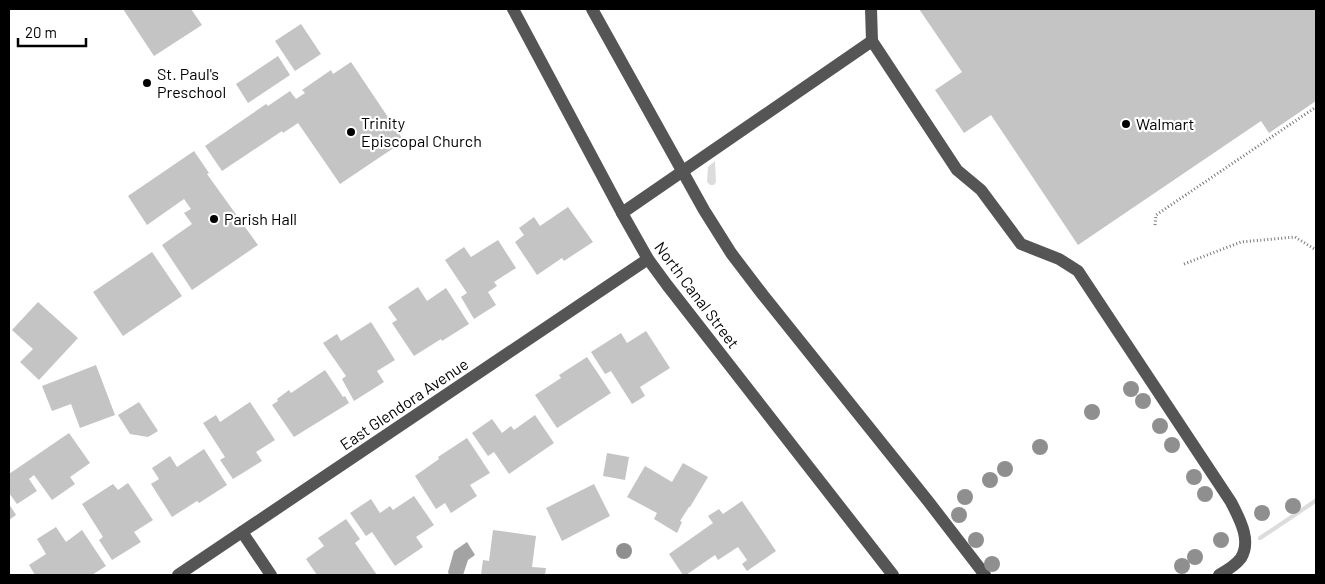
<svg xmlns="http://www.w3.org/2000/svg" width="1325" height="584" font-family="Barlow,sans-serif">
  <rect width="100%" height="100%" fill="#fff"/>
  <!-- green -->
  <g fill="#dcdcdc">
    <path d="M 715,161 L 716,182 L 714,185 L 710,185 L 707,182 L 708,167 Z"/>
    <path d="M 1316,498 L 1316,503 L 1261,540 L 1258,540 L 1258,537 Z"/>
  </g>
  <!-- water -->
  <path fill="#a3a3a3" d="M 467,542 L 475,555 L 468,560 L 463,575 L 449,575 L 448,572 L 454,551 Z"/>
  <!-- building -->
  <g fill="#c4c4c4">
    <path d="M 123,9 L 191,9 L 202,25 L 154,56 Z"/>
    <path d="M 919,9 L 1316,9 L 1316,101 L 1269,133 L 1261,121 L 1078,245 L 991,115 L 964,133 L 935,90 L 962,72 Z"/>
    <path d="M 301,24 L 321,54 L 295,71 L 275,41 Z"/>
    <path d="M 278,56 L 290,75 L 248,103 L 236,84 Z"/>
    <path d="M 351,62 L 404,141 L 340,184 L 298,123 L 283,133 L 282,131 L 222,171 L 205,146 L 266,104 L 268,106 L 290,91 L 296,99 L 305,93 L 302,90 L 331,70 L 333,74 Z"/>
    <path d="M 194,151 L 209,173 L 207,174 L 258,245 L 192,290 L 162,245 L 192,224 L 184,213 L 191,209 L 184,199 L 147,225 L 128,196 Z"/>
    <path d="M 568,207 L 593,242 L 564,261 L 562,258 L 537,275 L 515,242 L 524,235 L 519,228 L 534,217 L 540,226 Z"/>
    <path d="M 498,240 L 516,268 L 494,282 L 497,286 L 488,292 L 496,305 L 474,319 L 461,297 L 467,293 L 445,260 L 464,247 L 471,257 Z"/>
    <path d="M 152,252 L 182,296 L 123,336 L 93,292 Z"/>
    <path d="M 418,287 L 427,301 L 446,288 L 469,324 L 442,341 L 441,339 L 414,356 L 392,323 L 397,320 L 388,307 Z"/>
    <path d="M 38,302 L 78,338 L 39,380 L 20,362 L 33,349 L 12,330 Z"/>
    <path d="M 371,322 L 395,360 L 377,371 L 384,382 L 354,401 L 342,379 L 346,376 L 323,343 L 337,334 L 341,341 Z"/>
    <path d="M 646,331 L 670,368 L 640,387 L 645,396 L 632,404 L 611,371 L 605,374 L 591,352 L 621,333 L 627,343 Z"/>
    <path d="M 587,357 L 611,393 L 557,428 L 535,395 L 561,378 L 559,375 Z"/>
    <path d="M 96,365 L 115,415 L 80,428 L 71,404 L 52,411 L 42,386 Z"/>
    <path d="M 325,370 L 343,397 L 345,396 L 349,403 L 294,437 L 272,405 L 278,401 L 277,399 L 289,390 L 291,393 Z"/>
    <path d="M 139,402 L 158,431 L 148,437 L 130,434 L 118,415 Z"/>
    <path d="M 250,402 L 275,440 L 256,452 L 262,461 L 233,479 L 220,460 L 225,457 L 203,423 L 216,415 L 220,422 Z"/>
    <path d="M 535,415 L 554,443 L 509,474 L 494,452 L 488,456 L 472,433 L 492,419 L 502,433 L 511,426 L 514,430 Z"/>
    <path d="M 69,433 L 90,463 L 70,477 L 75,484 L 52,500 L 34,475 L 29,479 L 37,491 L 17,504 L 9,493 L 9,474 Z"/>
    <path d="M 467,438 L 490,473 L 470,485 L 477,496 L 451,513 L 445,503 L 436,509 L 415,476 L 439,459 L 438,457 Z"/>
    <path d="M 204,449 L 227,485 L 199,503 L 197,501 L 172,517 L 151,484 L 159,479 L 152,468 L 170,456 L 177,467 Z"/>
    <path d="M 607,453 L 629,457 L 625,480 L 603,476 Z"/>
    <path d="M 683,463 L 708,477 L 690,507 L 689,507 L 680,521 L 682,522 L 677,533 L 654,519 L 657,513 L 627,497 L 645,466 L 672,482 Z"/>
    <path d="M 128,483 L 153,520 L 134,532 L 141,542 L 112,560 L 99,540 L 103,537 L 82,504 L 113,484 L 118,490 Z"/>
    <path d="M 594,484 L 610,516 L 562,541 L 546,508 Z"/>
    <path d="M 414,496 L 434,525 L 416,537 L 423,547 L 395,566 L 372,532 L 366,536 L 350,513 L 371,499 L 380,513 L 390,506 L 393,510 Z"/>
    <path d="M 742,501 L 776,551 L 747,571 L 742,564 L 747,560 L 738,547 L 718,560 L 715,555 L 686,575 L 683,575 L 669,554 L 713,523 L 708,516 L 719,509 L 723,514 Z"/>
    <path d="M 9,504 L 16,515 L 9,520 Z"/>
    <path d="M 346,519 L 360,539 L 355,543 L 377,575 L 317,575 L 306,559 L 324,546 L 318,538 Z"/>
    <path d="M 56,527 L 66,542 L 82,530 L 106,566 L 92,575 L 35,575 L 29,565 L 46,554 L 37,539 Z"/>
    <path d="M 493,530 L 536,536 L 532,567 L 546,568 L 545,575 L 481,575 L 483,560 L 489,561 Z"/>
  </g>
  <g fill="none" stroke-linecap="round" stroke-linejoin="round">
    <!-- path -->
    <g stroke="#777" stroke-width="3" stroke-dasharray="1 2.5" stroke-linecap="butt">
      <path d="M 1155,225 L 1156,215 L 1316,107"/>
      <path d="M 1184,264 L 1241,242 L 1295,237 L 1316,250"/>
    </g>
    <!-- minor -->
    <g stroke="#555" stroke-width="12">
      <path d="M 513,9 L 622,213 L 648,259 L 667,285 L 893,575"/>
      <path d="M 592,9 L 704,210 L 731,253 L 763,295 L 928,501 L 985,575"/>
      <path d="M 871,9 L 872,41 L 957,170 L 981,190 L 1021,244 L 1059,259 L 1078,271 L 1231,502 C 1239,518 1252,540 1241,558 C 1236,565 1226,571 1219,575"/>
      <path d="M 622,213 L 872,41"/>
      <path d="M 242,532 L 271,575"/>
      <path d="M 178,575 L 648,259"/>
    </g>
  </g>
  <!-- trees -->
  <g fill="#8f8f8f">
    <circle cx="1131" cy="389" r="8"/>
    <circle cx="1143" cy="401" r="8"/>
    <circle cx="1092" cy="412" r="8"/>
    <circle cx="1160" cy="426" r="8"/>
    <circle cx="1172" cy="445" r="8"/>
    <circle cx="1040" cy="447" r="8"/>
    <circle cx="1005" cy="469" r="8"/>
    <circle cx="1194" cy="477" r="8"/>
    <circle cx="990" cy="480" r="8"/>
    <circle cx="1205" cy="494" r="8"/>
    <circle cx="965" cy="497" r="8"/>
    <circle cx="1293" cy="506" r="8"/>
    <circle cx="1262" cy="513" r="8"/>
    <circle cx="959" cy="515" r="8"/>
    <circle cx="976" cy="540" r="8"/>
    <circle cx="1221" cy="540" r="8"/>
    <circle cx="624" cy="551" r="8"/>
    <circle cx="1195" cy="557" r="8"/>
    <circle cx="992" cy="564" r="8"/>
    <circle cx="1182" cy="566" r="8"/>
  </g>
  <!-- markers -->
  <g fill="#000" stroke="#fff" stroke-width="2">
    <circle cx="147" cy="83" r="5"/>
    <circle cx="1126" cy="124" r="5"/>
    <circle cx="351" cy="132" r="5"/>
    <circle cx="214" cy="219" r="5"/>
  </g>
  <g text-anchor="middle" stroke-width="4.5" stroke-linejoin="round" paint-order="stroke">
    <!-- poi labels -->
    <g font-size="16" fill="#000" stroke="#fff" text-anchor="start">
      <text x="157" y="80">St. Paul's<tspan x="157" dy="18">Preschool</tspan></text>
      <text x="361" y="129">Trinity<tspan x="361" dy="18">Episcopal Church</tspan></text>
      <text x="1136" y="130">Walmart</text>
      <text x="224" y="225">Parish Hall</text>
    </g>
    <!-- street labels -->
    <g font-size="16" fill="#000" stroke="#fff">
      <text transform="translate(697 295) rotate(53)" y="6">North Canal Street</text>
      <text transform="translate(404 404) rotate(-34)" y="6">East Glendora Avenue</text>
    </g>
  </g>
  <!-- border -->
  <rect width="1325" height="584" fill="none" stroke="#000000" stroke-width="20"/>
  <!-- scale -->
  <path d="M18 38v8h68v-8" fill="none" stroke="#000000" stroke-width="2.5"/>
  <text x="25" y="38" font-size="15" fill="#000000" stroke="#ffffff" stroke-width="4" paint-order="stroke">20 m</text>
</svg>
